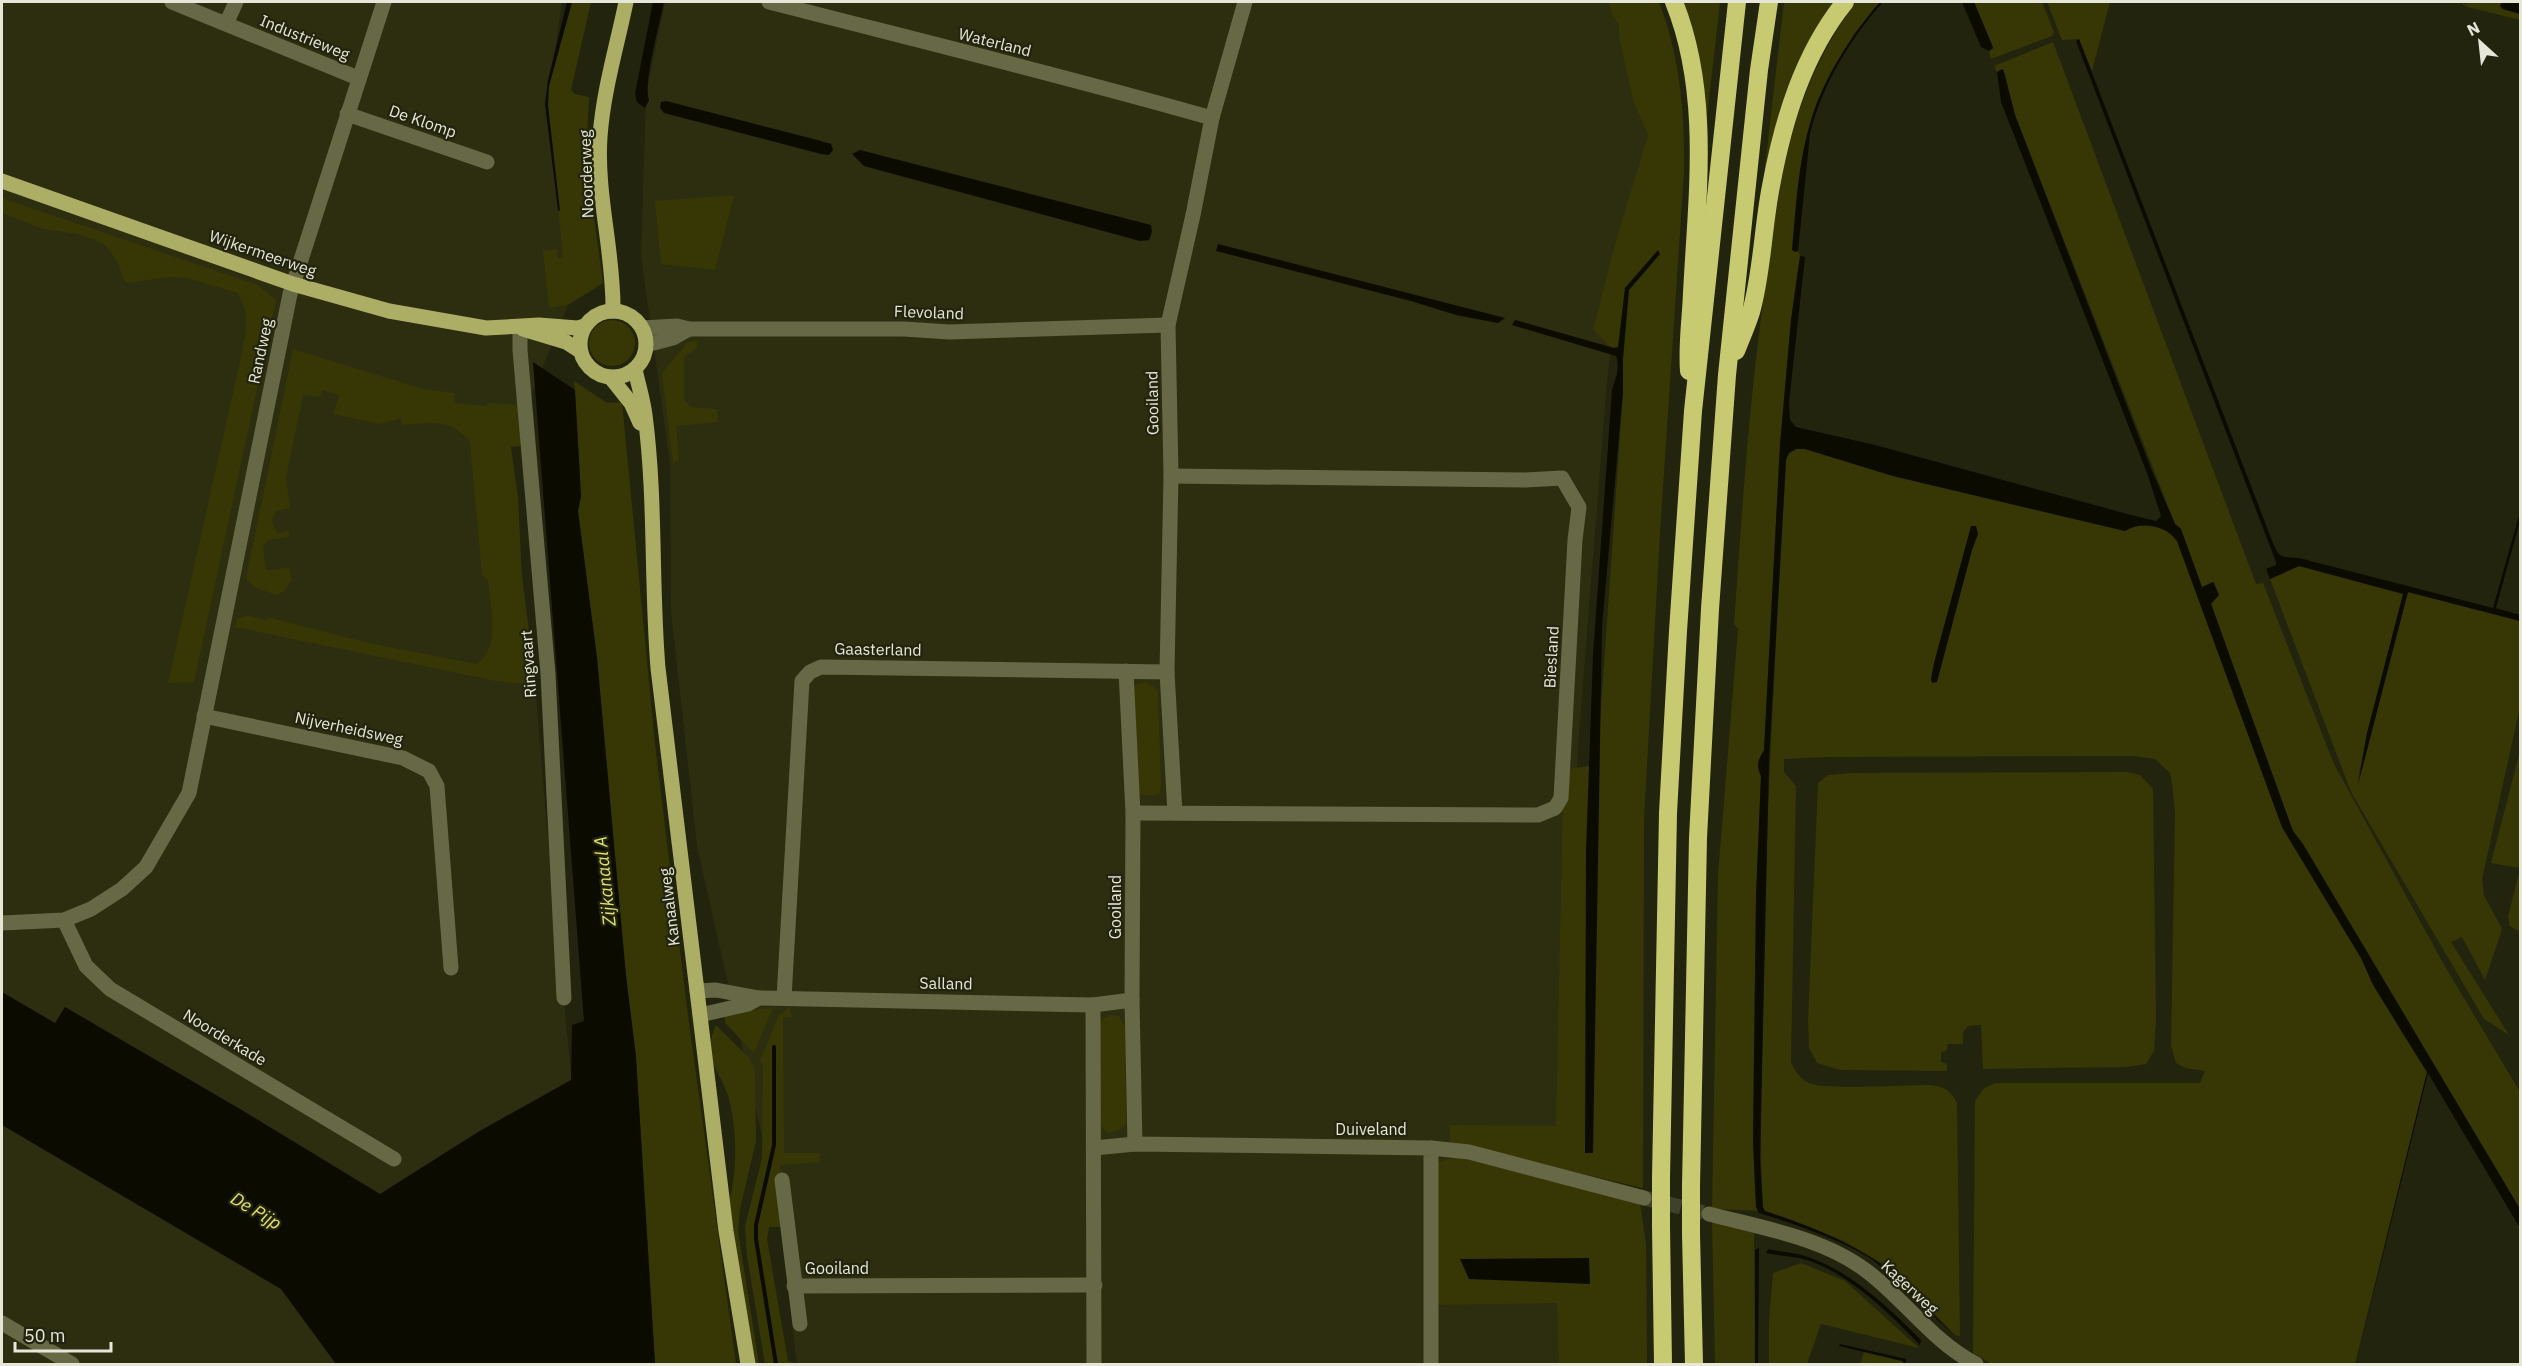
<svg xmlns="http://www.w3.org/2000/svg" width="2522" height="1366" font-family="'IBM Plex Sans',sans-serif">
  <rect width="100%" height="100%" fill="#23240e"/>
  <!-- built -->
  <g fill="#2d2d10">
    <path d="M 2,2 L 562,2 L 549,92 L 568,305 L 508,452 L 535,683 L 552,889 L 572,1080 L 336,1364 L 2,1364 Z"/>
    <path d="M 665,2 L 1609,2 L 1611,13 L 1619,25 L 1619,37 L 1633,101 L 1648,135 L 1619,277 L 1607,382 L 1578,746 L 1565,1155 L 1579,1227 L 1582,1364 L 797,1364 L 778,1208 L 697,846 L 671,612 L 670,464 L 641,256 L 646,94 Z"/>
  </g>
  <!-- green -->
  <g fill="#373705">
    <path d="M 572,2 L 591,2 L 571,90 L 575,94 L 589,97 L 586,160 L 603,283 L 568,305 L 549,308 L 543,251 L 557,249 L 558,259 L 563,256 L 548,105 L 549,86 Z"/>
    <path d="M 1609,2 L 1659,2 C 1680,57 1685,113 1684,172 L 1660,533 L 1644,818 L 1643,1188 L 1450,1143 L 1450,1125 L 1556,1126 L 1563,796 L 1568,769 L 1597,765 L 1623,392 L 1623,359 L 1593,330 L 1617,237 L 1648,135 L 1633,101 L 1619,37 L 1619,25 L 1611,13 Z"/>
    <path d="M 1682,2 L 1720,2 L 1706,126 Z"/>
    <path d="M 1784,2 L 1837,2 L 1762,193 Z"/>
    <path d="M 1856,2 L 1880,2 L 1854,34 L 1829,79 L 1812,116 L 1795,252 L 1798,251 L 1800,256 L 1791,320 L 1780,445 L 1764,751 C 1758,760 1756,765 1761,776 L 1756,896 L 1753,1140 L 1756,1207 L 1763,1207 C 1759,1139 1762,1071 1763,1003 C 1765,822 1776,641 1786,460 L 1789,453 L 1796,449 L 1805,449 L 1893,476 L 2125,531 C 2141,521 2166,525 2177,541 L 2282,827 L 2361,958 L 2399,1028 L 2427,1072 L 2355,1364 L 1992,1364 L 1973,1353 L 1975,1101 L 1983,1089 L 1995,1083 L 2200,1083 L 2205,1071 L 2185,1068 L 2176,1063 L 2171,1046 L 2175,813 L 2172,783 L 2170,773 L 2155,759 L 2133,756 L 1828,757 L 1784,759 L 1784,772 L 1796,786 L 1791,1062 C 1795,1071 1799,1078 1809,1083 C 1823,1090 1908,1085 1930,1085 C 1944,1087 1950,1089 1957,1103 L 1960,1336 L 1955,1335 L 1890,1268 L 1842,1240 L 1765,1211 L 1712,1209 L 1718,875 L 1738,629 L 1734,624 C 1742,512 1749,400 1765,289 C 1780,180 1789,93 1856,2 Z"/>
    <path d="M 1974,2 L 2042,2 L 2054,32 L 2052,36 L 1991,59 L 1989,51 L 1993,48 L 1992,45 Z"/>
    <path d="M 2047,2 L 2110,2 L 2092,71 L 2079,39 L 2062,40 Z"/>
    <path d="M 2463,2 L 2466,5 L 2468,2 L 2502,2 L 2500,6 L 2503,9 L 2520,14 L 2520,20 L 2468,7 L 2463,5 Z"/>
    <path d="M 2053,42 L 2256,584 L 2263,583 L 2334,764 L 2443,963 L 2520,1092 L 2520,1209 L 2286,819 L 2211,603 L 2219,595 L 2214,582 L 2202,588 L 2181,529 L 2175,524 L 2015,115 L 2005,74 L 2002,69 L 1997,72 L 1994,66 Z"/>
    <path d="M 734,195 L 715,270 L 661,264 L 655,201 Z"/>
    <path d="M 2,198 L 258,285 L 276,300 L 194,682 L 168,683 L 243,348 C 246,328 250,310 237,293 L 187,278 L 169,277 L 126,283 L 115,258 L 105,245 L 95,240 L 78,234 L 43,229 L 2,213 Z"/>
    <circle cx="612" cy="343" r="23"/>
    <path d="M 698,340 L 697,348 L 684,357 L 684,400 L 691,407 L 717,409 L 718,422 L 676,426 L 679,461 L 673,463 L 662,373 L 684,347 L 684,343 Z"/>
    <path d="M 293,349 L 423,389 L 455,393 L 454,403 L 487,406 L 487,403 L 523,405 L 523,442 L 520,446 L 511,447 L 518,497 L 522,579 L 529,631 L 525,631 L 531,680 L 526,684 L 496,681 L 235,627 L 237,619 L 248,615 L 266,620 L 268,617 L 365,642 L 476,664 C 502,648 490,605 488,580 L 482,575 L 470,442 C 450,417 430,423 402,425 L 401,418 L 379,424 L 333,414 L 339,396 L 323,390 L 320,397 L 303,395 L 286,478 L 290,508 L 276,511 L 272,520 L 277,533 L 289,531 L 289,537 L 268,540 L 263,547 L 266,570 L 289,568 L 292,579 L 285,590 L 277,595 L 256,588 L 246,579 Z"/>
    <path d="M 574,381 L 607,403 L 622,402 L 655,744 L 688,1016 L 736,1364 L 655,1364 L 636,1057 L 626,976 L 597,658 L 578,511 L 581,496 Z"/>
    <path d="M 2299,566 L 2404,593 L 2367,733 L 2357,784 L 2408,592 L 2520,621 L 2520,707 L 2482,879 L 2484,895 L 2502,929 L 2485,980 L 2462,937 L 2451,942 L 2509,1035 L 2484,1019 L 2351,792 L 2270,579 Z"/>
    <path d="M 1146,682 L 1158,690 L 1161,785 L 1160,793 C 1153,797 1145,796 1138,793 L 1133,688 L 1137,684 Z"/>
    <path d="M 2520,751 L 2520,868 L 2491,863 Z"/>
    <path d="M 2128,772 L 2140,775 L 2153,789 L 2156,1019 L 2154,1051 L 2146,1064 L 2127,1067 L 1983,1069 L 1981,1025 L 1968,1026 L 1963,1032 L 1963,1044 L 1948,1044 L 1946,1051 L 1941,1052 L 1941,1062 L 1947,1064 L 1947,1071 L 1840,1070 L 1817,1063 L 1809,1048 L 1808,1021 L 1818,783 L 1828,775 L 1853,773 Z"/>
    <path d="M 2520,869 L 2520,932 L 2510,926 L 2508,917 Z"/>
    <path d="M 790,1007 L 791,1017 L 783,1017 L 784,1153 L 819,1153 L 820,1162 L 780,1165 L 782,1227 L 769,1227 L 767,1239 L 788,1361 L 799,1364 L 765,1364 L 747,1256 L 745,1226 L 762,1158 L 763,1067 L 760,1060 L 779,1015 Z"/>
    <path d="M 773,1008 L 754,1053 L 725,1023 L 725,1016 L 737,1011 Z"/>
    <path d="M 1110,1015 L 1119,1016 L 1125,1027 L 1126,1123 L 1120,1130 L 1107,1133 L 1098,1122 L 1100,1021 Z"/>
    <path d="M 716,1025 L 749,1058 L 755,1070 L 756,1141 L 740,1209 L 738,1231 L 759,1364 L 753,1364 L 729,1203 C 737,1171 737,1140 731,1107 C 725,1073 699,1062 716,1025 Z"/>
    <path d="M 1456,1157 L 1640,1203 L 1646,1244 L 1647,1364 L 1559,1364 L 1557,1303 L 1431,1305 L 1438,1162 Z"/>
    <path d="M 1712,1221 L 1754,1232 L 1755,1364 L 1715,1364 Z"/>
    <path d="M 1801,1263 L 1845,1281 L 1919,1348 L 1821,1324 L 1807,1364 L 1769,1364 L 1769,1321 L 1773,1273 Z"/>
    <path d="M 1864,1352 L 1902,1361 L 1903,1364 L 1860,1364 Z"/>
  </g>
  <!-- water -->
  <g fill="#0c0b00">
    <path d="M 567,2 L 572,2 L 549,86 L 548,105 L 560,211 L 558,210 L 545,104 L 548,80 Z"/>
    <path d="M 653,2 L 664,2 C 660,23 643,82 649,100 L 645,108 L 637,102 L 635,94 Z"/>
    <path d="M 1880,2 L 1883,2 C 1850,39 1822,85 1810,134 L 1798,251 L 1795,252 L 1792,250 C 1796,206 1798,160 1812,117 C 1825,76 1852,34 1880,2 Z"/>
    <path d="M 1962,2 L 1974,2 L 1992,45 L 1993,48 L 1989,51 L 1981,47 Z"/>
    <path d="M 2502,2 L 2520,2 L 2520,14 L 2503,9 L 2500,6 Z"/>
    <path d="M 2079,39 L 2271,538 C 2279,558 2279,557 2299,558 L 2493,608 L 2520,512 L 2520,521 L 2496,608 L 2520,615 L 2520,621 L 2408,592 L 2358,785 L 2367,733 L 2403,594 L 2299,566 L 2270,579 L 2266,569 L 2276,565 L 2276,562 L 2076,41 Z"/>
    <path d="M 2003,69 L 2015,115 L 2152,471 L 2175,524 L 2181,529 L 2202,587 L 2213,582 L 2219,595 L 2211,604 L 2293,831 L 2303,844 L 2520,1209 L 2520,1228 L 2428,1073 L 2356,1364 L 2427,1072 L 2373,985 L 2361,958 L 2282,827 L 2177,541 C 2166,525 2141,521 2125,531 L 1893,476 L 1805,449 L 1796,449 L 1789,453 L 1786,460 L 1769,759 L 1760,1160 L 1763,1207 L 1765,1211 C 1808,1225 1847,1241 1884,1266 C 1889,1269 1895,1269 1900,1274 L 1899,1280 L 1956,1337 L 1897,1282 L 1886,1279 C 1885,1276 1885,1272 1883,1270 C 1871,1249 1783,1220 1759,1213 L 1756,1207 L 1753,1140 L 1756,896 L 1761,776 C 1756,765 1758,760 1764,750 L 1780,445 L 1791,320 L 1800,256 L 1805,257 L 1789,402 L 1790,420 L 1796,427 L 1875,445 L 2131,515 L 2156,521 L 2161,516 L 2147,473 L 2001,102 L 1997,72 Z"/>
    <path d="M 666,101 L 821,141 L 831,144 L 833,150 L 829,155 L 821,154 L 664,113 L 660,108 L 661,102 Z"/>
    <path d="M 860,150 L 1151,225 L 1152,232 L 1149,240 L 1140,241 L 864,166 L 852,154 Z"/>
    <path d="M 1218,244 L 1505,318 L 1498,323 L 1456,315 L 1411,301 L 1216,251 Z"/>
    <path d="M 1658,250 L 1660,254 L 1629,290 L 1623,359 L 1623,392 L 1602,626 L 1593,1153 L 1585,1153 L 1586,851 L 1593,655 L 1612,390 C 1615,380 1621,367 1616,356 L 1512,325 L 1515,320 L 1614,348 L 1618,347 L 1625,288 Z"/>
    <path d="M 533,362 L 575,390 L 581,496 L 578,511 L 597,658 L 626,976 L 636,1057 L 655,1364 L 336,1364 L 281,1289 L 2,1125 L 2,992 L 55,1023 L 65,1007 L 240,1109 L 380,1194 L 478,1132 L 571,1080 L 572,1025 L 584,1021 Z"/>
    <path d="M 1971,526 L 1976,526 L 1978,534 L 1972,550 L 1937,682 L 1932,683 L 1931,679 L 1934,663 Z"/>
    <path d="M 1759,1248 L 1758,1364 L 1755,1364 L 1755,1250 Z"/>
    <path d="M 1768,1249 C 1780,1252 1793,1252 1805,1256 C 1851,1271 1887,1306 1921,1340 L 1920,1345 C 1889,1313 1844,1268 1799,1258 C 1788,1256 1777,1255 1766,1253 Z"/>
    <path d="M 1589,1258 L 1590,1284 L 1469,1279 L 1460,1259 Z"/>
    <path d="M 1840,1344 L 1906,1359 L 1906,1364 L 1902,1361 L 1839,1346 Z"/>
  </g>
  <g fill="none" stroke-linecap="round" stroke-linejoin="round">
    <!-- stream -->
    <path stroke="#0c0b00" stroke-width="4" d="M 774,1047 L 774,1145 L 756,1225 L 756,1239 L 776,1364"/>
    <!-- minor-tunnel -->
    <path stroke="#40412c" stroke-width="15" stroke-dasharray="15 8" stroke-linecap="butt" d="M 1644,1198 L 1709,1214"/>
    <!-- minor -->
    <g stroke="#676846" stroke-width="15">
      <path d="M 172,2 L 358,78"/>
      <path d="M 769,2 C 917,40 1065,76 1212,118"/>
      <path d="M 226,24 L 236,2"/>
      <path d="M 347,114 L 487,162"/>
      <path d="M 520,328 L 520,350 L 548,674 L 564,998"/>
      <path d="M 642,328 L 677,326 L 689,329 L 904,329 L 949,332 L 1168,325"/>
      <path d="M 646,345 L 673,338 L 689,329"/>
      <path d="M 1126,671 L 1133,813 L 1132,1000 L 1135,1144"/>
      <path d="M 204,716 L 403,758 L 429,771 L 437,786 L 451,968"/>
      <path d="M 1133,813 L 1538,815 L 1555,808 L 1561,798 L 1575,540 L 1579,507 L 1562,478 L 1525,480 L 1171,476"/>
      <path d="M 1175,813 L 1167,672 L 1171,476 L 1168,325 L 1193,215 L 1212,118 L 1245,2"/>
      <path d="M 64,920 L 86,966 L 110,989 L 394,1159"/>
      <path d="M 2,923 L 64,920 L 91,909 L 122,889 L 146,867 L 189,793 L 290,294 L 384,2"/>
      <path d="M 697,991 L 716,990 L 759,998 L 1093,1005 L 1132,1000"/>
      <path d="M 784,998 L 802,681 L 810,672 L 821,667 L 1167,672"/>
      <path d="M 1093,1005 L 1094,1364"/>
      <path d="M 700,1015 L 748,1004 L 759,998"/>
      <path d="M 1094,1148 L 1135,1144 L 1431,1148 L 1431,1364"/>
      <path d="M 1431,1148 L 1469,1152 L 1644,1198"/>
      <path d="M 782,1180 L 800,1324"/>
      <path d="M 1709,1214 C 1763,1228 1824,1238 1868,1272 C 1906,1301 1933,1342 1976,1364"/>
      <path d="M 794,1286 L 1095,1285"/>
      <path d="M 2,1323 L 72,1364"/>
    </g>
    <!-- major -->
    <g stroke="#acae65" stroke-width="15">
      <path d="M 2,181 L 293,284 L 389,311 L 486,328 L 539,325 L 577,328 L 585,326"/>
      <circle cx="613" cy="344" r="33"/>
      <path d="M 613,311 C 614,253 596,195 600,137 C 603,92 617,46 626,2"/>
      <path d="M 523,329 L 566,342 L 580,351"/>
      <path d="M 635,369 C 638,384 643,399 645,415 C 656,499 651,584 658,668 L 726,1231 L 748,1364"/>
      <path d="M 611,378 L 631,403 L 640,423"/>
    </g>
    <!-- highway -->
    <g stroke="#c8ca71" stroke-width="18">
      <path d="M 1674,2 C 1711,94 1697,196 1692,293 C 1691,320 1687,343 1689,371"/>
      <path d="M 1736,351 C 1741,338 1747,325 1751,312 C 1762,274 1763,226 1771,186 C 1783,121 1803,54 1845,2"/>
      <path d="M 1661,1178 L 1668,813 L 1678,631 L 1693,411 L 1737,2"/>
      <path d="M 1691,1186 L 1698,838 L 1710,609 L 1727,375 L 1759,70 L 1769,2"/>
      <path d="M 1661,1227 L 1663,1364"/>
      <path d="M 1691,1234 L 1694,1364"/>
    </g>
    <!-- highway-bridge -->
    <g stroke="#c8ca71" stroke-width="18">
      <path d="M 1661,1227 L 1661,1178"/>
      <path d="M 1691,1234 L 1691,1186"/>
    </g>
  </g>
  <g text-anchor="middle" stroke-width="4.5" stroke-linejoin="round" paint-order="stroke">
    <!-- street labels -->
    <g font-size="16" fill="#e6e7d9" stroke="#23240e">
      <text transform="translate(305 37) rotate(22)" y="6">Industrieweg</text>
      <text transform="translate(995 42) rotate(14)" y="6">Waterland</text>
      <text transform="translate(423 121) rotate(19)" y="6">De Klomp</text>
      <text transform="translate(586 174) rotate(-92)" y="6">Noorderweg</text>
      <text transform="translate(263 253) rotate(19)" y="6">Wijkermeerweg</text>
      <text transform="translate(929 312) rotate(2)" y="6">Flevoland</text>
      <text transform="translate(260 351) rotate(-78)" y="6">Randweg</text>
      <text transform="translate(1152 403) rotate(-91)" y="6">Gooiland</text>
      <text transform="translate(878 649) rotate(1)" y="6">Gaasterland</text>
      <text transform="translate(1551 657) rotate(-87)" y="6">Biesland</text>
      <text transform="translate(528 664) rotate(-94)" y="6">Ringvaart</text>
      <text transform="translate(349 728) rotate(12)" y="6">Nijverheidsweg</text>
      <text transform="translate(669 907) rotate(-97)" y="6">Kanaalweg</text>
      <text transform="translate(1115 907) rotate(-90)" y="6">Gooiland</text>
      <text transform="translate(946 983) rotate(1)" y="6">Salland</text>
      <text transform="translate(225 1037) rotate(31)" y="6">Noorderkade</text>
      <text x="1371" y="1135">Duiveland</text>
      <text x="837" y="1274">Gooiland</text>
      <text transform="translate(1910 1287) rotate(43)" y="6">Kagerweg</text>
    </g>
    <!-- water labels -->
    <g font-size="18" font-style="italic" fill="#e1e36c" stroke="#23240e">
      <text transform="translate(605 881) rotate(-96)" y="6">Zijkanaal A</text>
      <text transform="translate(256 1211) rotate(31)" y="6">De Pijp</text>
    </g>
  </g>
  <!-- border -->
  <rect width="2522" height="1366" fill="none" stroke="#e6e7d9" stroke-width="6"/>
  <!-- north arrow -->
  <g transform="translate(2480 42) rotate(333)" stroke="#23240e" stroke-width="4.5" paint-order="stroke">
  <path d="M0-4.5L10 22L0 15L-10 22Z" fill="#e6e7d9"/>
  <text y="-9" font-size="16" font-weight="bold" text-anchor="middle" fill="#e6e7d9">N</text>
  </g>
  <!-- scale -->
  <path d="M15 1342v9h96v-9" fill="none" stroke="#e6e7d9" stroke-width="3"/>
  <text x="24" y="1342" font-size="18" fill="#e6e7d9" stroke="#23240e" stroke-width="4.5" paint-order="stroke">50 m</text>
</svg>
